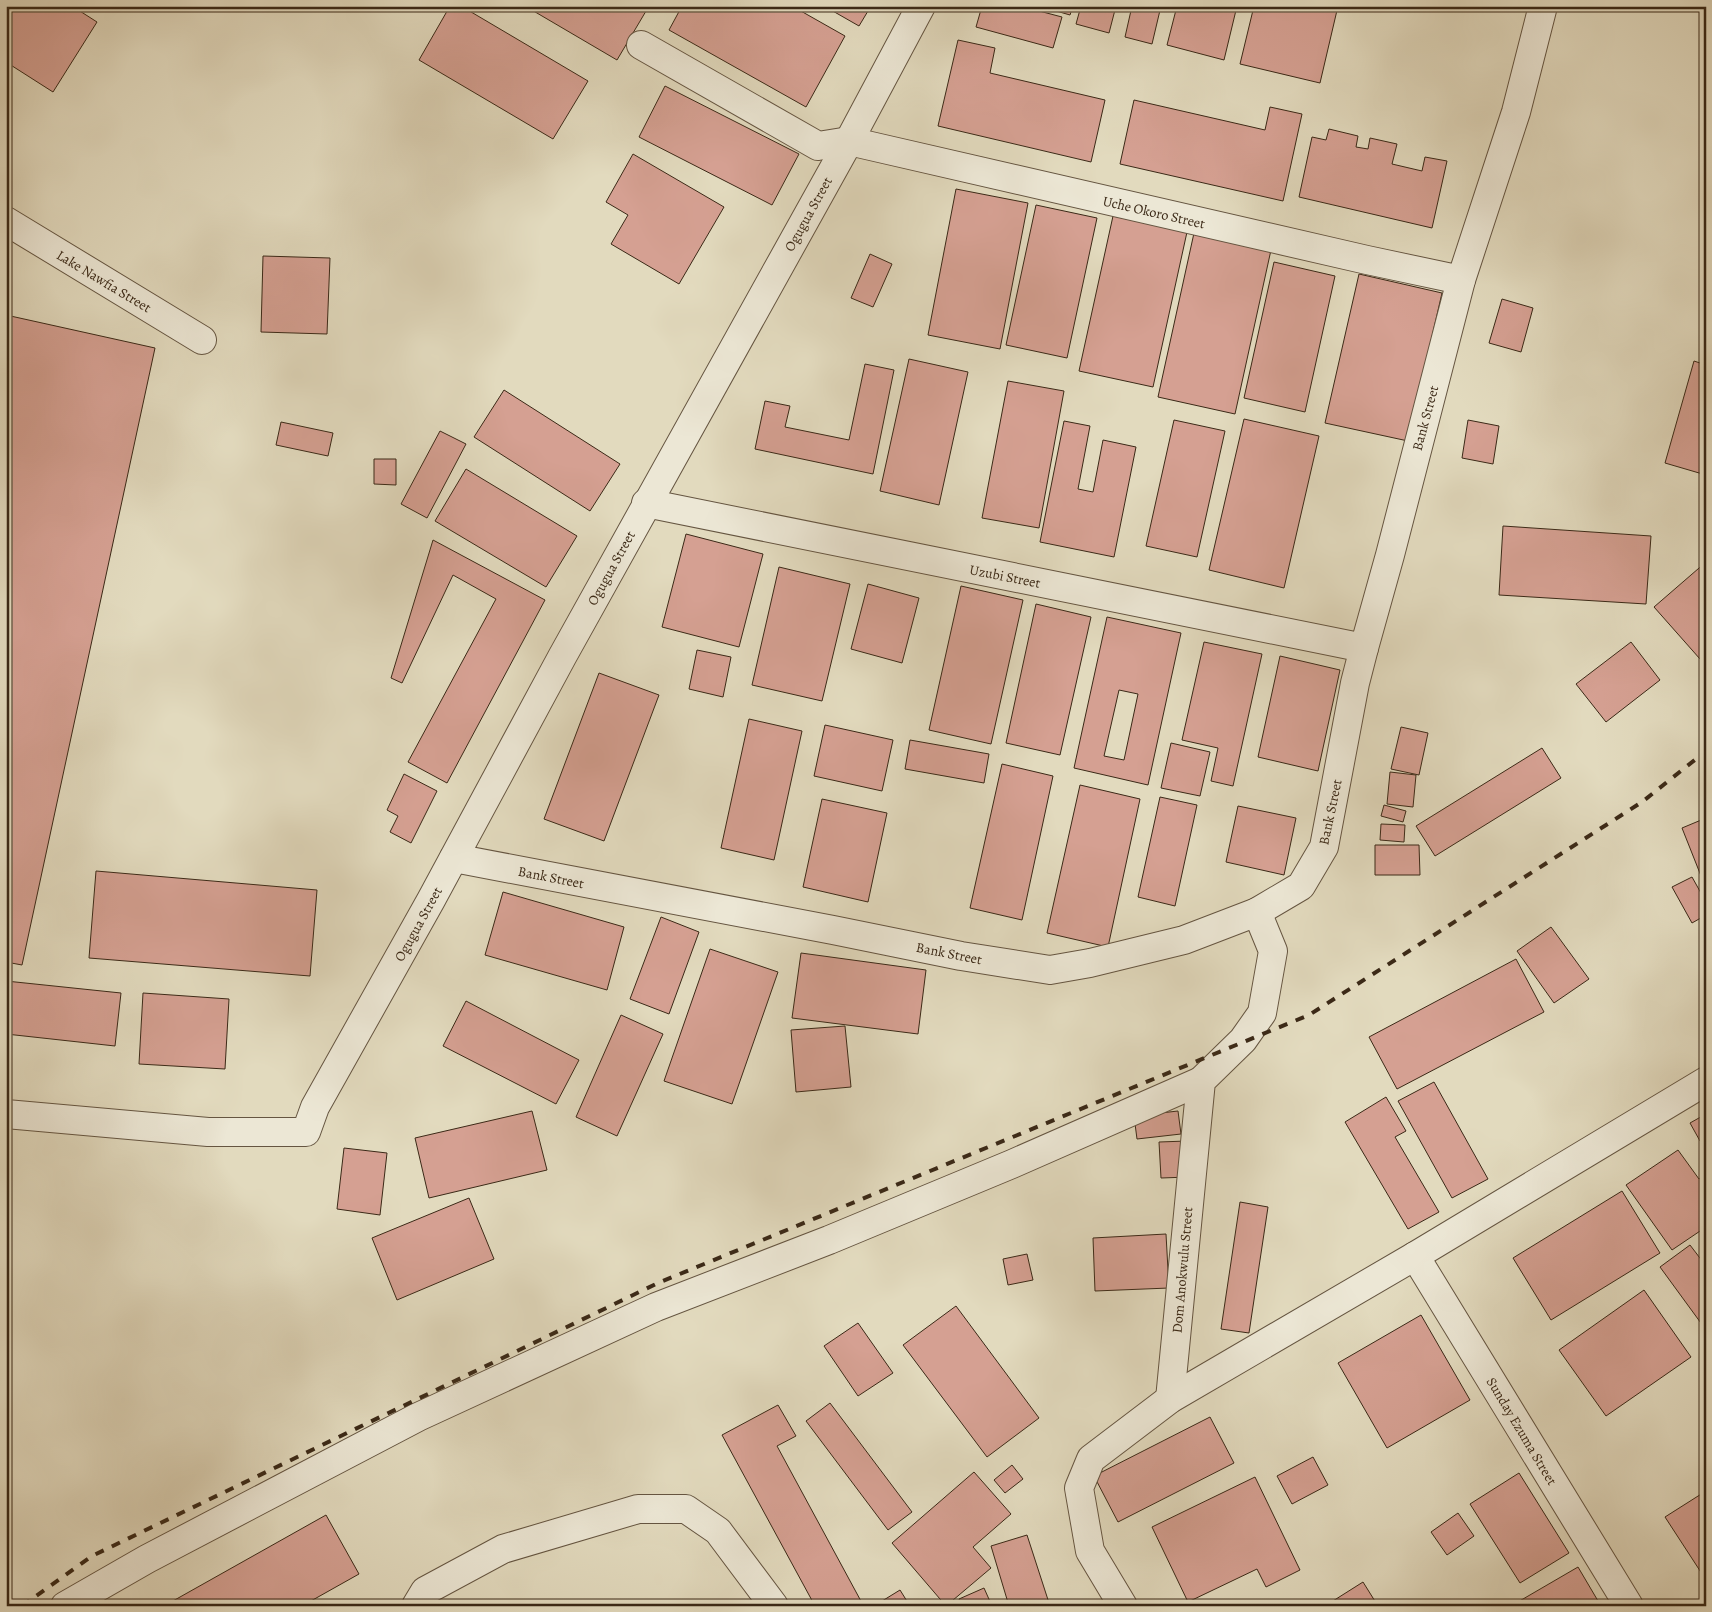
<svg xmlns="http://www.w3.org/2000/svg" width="1712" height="1612" font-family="Alegreya,serif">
  <rect width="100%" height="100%" fill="#e2dabe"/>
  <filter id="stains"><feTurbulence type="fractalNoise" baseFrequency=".004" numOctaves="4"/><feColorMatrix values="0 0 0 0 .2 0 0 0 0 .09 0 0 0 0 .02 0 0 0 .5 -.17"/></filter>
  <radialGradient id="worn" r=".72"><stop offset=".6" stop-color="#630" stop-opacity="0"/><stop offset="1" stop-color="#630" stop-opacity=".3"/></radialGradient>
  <!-- building -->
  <g fill="#d5a092" stroke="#3b2917" fill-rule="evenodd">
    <path d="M 6,6 L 72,6 L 97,22 L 53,92 L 6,62 Z"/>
    <path d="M 450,6 L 461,6 L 588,81 L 553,139 L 419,60 Z"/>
    <path d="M 525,6 L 649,6 L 617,60 Z"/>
    <path d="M 682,6 L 792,6 L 845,36 L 806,107 L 669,30 Z"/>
    <path d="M 824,6 L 871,6 L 859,26 Z"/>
    <path d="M 982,6 L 1020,6 L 1062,17 L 1053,48 L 976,27 Z"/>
    <path d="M 1039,6 L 1073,6 L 1070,15 Z"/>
    <path d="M 1081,6 L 1116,6 L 1109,33 L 1076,24 Z"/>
    <path d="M 1132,6 L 1161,6 L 1152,44 L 1125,37 Z"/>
    <path d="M 1177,6 L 1237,6 L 1224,60 L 1167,45 Z"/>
    <path d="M 1254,6 L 1338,6 L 1320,83 L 1240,64 Z"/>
    <path d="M 958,40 L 995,48 L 990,73 L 1105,100 L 1091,162 L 938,126 Z"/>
    <path d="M 665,86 L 799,154 L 772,205 L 639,137 Z"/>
    <path d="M 1134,100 L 1265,130 L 1270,107 L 1302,114 L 1283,201 L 1120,164 Z"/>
    <path d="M 1329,129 L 1358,136 L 1356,147 L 1368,149 L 1370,138 L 1397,144 L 1392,164 L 1422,171 L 1425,157 L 1447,161 L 1432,228 L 1299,197 L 1312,137 L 1326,140 Z"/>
    <path d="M 633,154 L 724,207 L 679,284 L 611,244 L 628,215 L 606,202 Z"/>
    <path d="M 956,189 L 1028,203 L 1000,349 L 928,335 Z"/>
    <path d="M 1036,205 L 1097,218 L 1067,358 L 1006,345 Z"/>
    <path d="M 1113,216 L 1187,232 L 1153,387 L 1079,371 Z"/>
    <path d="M 1194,233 L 1271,250 L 1235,414 L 1158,397 Z"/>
    <path d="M 870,254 L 892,264 L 873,307 L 851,298 Z"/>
    <path d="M 263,256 L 330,258 L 327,334 L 261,332 Z"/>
    <path d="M 1274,262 L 1335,276 L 1305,412 L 1244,398 Z"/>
    <path d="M 1359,274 L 1442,293 L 1408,441 L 1325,423 Z"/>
    <path d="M 1502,299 L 1533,308 L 1521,352 L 1489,343 Z"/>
    <path d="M 6,315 L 155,348 L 22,965 L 6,962 Z"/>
    <path d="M 909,359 L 968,372 L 939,505 L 880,491 Z"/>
    <path d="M 1694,361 L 1706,365 L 1706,475 L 1665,463 Z"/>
    <path d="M 865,364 L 894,370 L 873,474 L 755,449 L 765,401 L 790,406 L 785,427 L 849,440 Z"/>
    <path d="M 1008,381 L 1064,391 L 1039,528 L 982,518 Z"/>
    <path d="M 504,390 L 620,464 L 590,511 L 474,437 Z"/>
    <path d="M 1244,419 L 1319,436 L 1284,588 L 1209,570 Z"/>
    <path d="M 1174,420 L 1225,431 L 1197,557 L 1146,546 Z"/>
    <path d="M 1468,420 L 1499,426 L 1493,464 L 1462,458 Z"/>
    <path d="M 1064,421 L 1090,426 L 1078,489 L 1093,492 L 1103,440 L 1136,447 L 1114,557 L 1040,542 Z"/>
    <path d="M 281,422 L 333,433 L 328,456 L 276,445 Z"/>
    <path d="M 440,431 L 466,444 L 427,518 L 401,504 Z"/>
    <path d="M 374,459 L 396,459 L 396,485 L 374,484 Z"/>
    <path d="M 466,469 L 577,536 L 546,587 L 435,521 Z"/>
    <path d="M 1503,526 L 1651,536 L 1646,604 L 1499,595 Z"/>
    <path d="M 686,534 L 763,554 L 739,647 L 662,627 Z"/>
    <path d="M 433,540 L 545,600 L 447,783 L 408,762 L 496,599 L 453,575 L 402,683 L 391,678 Z"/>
    <path d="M 1706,562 L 1706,654 L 1700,659 L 1654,607 Z"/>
    <path d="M 779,567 L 850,584 L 822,701 L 752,685 Z"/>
    <path d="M 868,584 L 919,598 L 902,663 L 851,649 Z"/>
    <path d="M 961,586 L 1023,600 L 991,744 L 929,730 Z"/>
    <path d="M 1036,604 L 1091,617 L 1060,755 L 1006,743 Z"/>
    <path d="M 1107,617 L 1181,633 L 1148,785 L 1074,768 ZM 1119,690 L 1138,694 L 1124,760 L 1104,756 Z"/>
    <path d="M 1204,642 L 1262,654 L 1233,786 L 1211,781 L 1218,748 L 1182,740 Z"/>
    <path d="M 1631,642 L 1660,680 L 1606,722 L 1576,684 Z"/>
    <path d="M 697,650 L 731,657 L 723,697 L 689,689 Z"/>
    <path d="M 1280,656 L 1340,670 L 1318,771 L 1258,757 Z"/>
    <path d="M 599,673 L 659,695 L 604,841 L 544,819 Z"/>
    <path d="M 749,719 L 802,731 L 774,860 L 721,848 Z"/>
    <path d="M 825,725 L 893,740 L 882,791 L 814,776 Z"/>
    <path d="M 1401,727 L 1428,733 L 1419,775 L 1391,769 Z"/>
    <path d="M 910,740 L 989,754 L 984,783 L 905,769 Z"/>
    <path d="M 1171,743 L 1210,752 L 1200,796 L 1161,788 Z"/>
    <path d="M 1542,748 L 1561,778 L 1435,856 L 1416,826 Z"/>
    <path d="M 1002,764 L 1053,776 L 1022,920 L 970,908 Z"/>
    <path d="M 1390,772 L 1416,775 L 1413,807 L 1387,804 Z"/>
    <path d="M 404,774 L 437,791 L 411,843 L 390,832 L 398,816 L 387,810 Z"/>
    <path d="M 1080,785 L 1140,799 L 1108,947 L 1047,933 Z"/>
    <path d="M 1160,797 L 1197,805 L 1175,906 L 1138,897 Z"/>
    <path d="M 822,799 L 887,813 L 868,902 L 803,887 Z"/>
    <path d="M 1384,805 L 1406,811 L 1403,822 L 1381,816 Z"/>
    <path d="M 1238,806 L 1296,818 L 1284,875 L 1226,862 Z"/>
    <path d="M 1706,818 L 1706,886 L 1705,886 L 1682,828 Z"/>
    <path d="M 1381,824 L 1405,825 L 1404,842 L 1380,840 Z"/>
    <path d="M 1375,845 L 1419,845 L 1420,875 L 1375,875 Z"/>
    <path d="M 96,871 L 317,890 L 310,976 L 89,958 Z"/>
    <path d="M 1692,877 L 1706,902 L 1706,915 L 1692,923 L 1672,887 Z"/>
    <path d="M 503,892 L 624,927 L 607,990 L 485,955 Z"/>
    <path d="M 661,917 L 699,932 L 669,1014 L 630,999 Z"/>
    <path d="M 1551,927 L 1589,979 L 1554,1003 L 1517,951 Z"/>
    <path d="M 710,949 L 778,972 L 732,1104 L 664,1081 Z"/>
    <path d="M 801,953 L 926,970 L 918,1034 L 792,1018 Z"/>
    <path d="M 1516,959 L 1544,1012 L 1397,1089 L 1369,1037 Z"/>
    <path d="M 6,981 L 121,993 L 115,1046 L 6,1034 Z"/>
    <path d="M 143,993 L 229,999 L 225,1069 L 139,1064 Z"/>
    <path d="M 466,1001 L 579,1060 L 556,1104 L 443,1046 Z"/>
    <path d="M 621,1015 L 663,1034 L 617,1136 L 576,1117 Z"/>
    <path d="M 845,1026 L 851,1087 L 796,1092 L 791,1030 Z"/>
    <path d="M 1434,1082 L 1488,1179 L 1452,1198 L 1398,1101 Z"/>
    <path d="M 1386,1097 L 1406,1131 L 1395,1137 L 1439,1212 L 1408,1229 L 1345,1122 Z"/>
    <path d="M 532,1111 L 547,1170 L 429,1198 L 415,1138 Z"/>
    <path d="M 1178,1111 L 1181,1134 L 1137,1139 L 1134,1116 Z"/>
    <path d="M 1706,1114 L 1706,1137 L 1700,1141 L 1690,1123 Z"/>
    <path d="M 1187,1141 L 1189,1177 L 1161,1178 L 1159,1142 Z"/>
    <path d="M 344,1148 L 387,1153 L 380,1215 L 337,1209 Z"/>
    <path d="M 1678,1150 L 1699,1179 L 1706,1174 L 1706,1227 L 1672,1250 L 1626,1185 Z"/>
    <path d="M 1622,1191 L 1660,1253 L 1551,1320 L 1513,1258 Z"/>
    <path d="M 469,1198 L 494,1259 L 397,1300 L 372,1238 Z"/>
    <path d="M 1240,1202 L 1268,1207 L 1249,1333 L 1221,1329 Z"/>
    <path d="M 1166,1234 L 1169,1288 L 1095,1291 L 1093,1238 Z"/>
    <path d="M 1690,1245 L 1706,1266 L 1706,1330 L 1660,1267 Z"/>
    <path d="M 1027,1254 L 1033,1280 L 1008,1285 L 1003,1259 Z"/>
    <path d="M 1644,1290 L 1691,1357 L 1606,1416 L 1559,1350 Z"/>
    <path d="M 956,1306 L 1039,1418 L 987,1457 L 903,1345 Z"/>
    <path d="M 1421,1315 L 1470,1400 L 1387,1448 L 1338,1363 Z"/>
    <path d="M 858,1323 L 893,1373 L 858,1396 L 824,1346 Z"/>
    <path d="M 830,1403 L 912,1512 L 888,1530 L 806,1421 Z"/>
    <path d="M 778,1405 L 796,1436 L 777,1446 L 862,1603 L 858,1606 L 815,1606 L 722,1435 Z"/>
    <path d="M 1210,1417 L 1234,1463 L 1118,1522 L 1094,1476 Z"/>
    <path d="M 1313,1457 L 1328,1485 L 1292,1504 L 1277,1476 Z"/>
    <path d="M 1012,1465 L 1023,1479 L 1005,1493 L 994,1480 Z"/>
    <path d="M 974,1472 L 1011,1514 L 973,1547 L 991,1568 L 946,1606 L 892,1543 Z"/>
    <path d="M 1519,1473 L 1569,1553 L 1520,1583 L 1470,1504 Z"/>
    <path d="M 1255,1477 L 1300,1570 L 1266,1587 L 1257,1569 L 1188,1602 L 1152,1527 Z"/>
    <path d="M 1706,1491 L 1706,1580 L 1665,1517 Z"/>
    <path d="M 1458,1513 L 1474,1536 L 1447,1555 L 1431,1532 Z"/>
    <path d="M 326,1515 L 359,1574 L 302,1606 L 164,1606 Z"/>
    <path d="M 1027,1535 L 1050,1606 L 1009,1606 L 991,1546 Z"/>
    <path d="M 1578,1567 L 1601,1606 L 1511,1606 Z"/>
    <path d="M 1363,1582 L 1378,1606 L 1325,1606 Z"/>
    <path d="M 984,1588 L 992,1606 L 962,1606 L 959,1599 Z"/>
    <path d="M 900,1590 L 910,1606 L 874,1606 Z"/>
  </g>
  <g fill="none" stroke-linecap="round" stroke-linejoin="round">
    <!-- street casing -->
    <g stroke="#655541" stroke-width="30">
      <g id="street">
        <path d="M 641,45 L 818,146 L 849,141 L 1367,260 L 1461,280"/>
        <path d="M 6,221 L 202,340"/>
        <path d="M 646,503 L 1364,648"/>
        <path d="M 454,858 L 833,930 L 961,956 L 1050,970 L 1090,963 L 1184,940 L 1257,912 L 1301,886 L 1324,847 L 1355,683 L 1364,648 L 1390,555 L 1461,280 L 1516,112 L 1543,6"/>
        <path d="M 6,1114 L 208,1132 L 306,1132 L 315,1107 L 431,900 L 562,657 L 849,141 L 921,6"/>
        <path d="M 1415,1256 L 1629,1606"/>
        <path d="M 1170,1399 L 1201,1081 L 1243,1040 L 1262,1013 L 1273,951 L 1257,912"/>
        <path d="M 65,1606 L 147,1559 L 418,1417 L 656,1307 L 829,1240 L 1012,1164 L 1201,1081"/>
        <path d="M 416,1606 L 425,1591 L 503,1549 L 638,1509 L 686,1509 L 718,1531 L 774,1606"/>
        <path d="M 1123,1606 L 1090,1551 L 1079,1488 L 1091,1459 L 1170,1399 L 1415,1256 L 1706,1081"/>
      </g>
    </g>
    <!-- street -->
    <use href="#street" stroke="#ece7d5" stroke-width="28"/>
    <!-- rail -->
    <path stroke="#3b2917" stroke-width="4" stroke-dasharray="9 9" stroke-linecap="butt" d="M 22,1606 L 92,1556 L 658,1283 L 1309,1015 L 1642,802 L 1706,751"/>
  </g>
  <g text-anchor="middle" stroke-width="4" stroke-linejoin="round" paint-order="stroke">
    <!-- street labels -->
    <g font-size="14" fill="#3b2917" stroke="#ece7d5">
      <text transform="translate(1154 212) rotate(13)" y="5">Uche Okoro Street</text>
      <text transform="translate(808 214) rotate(-61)" y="5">Ogugua Street</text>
      <text transform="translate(104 281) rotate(31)" y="5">Lake Nawfia Street</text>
      <text transform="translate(1425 418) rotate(-75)" y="5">Bank Street</text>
      <text transform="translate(611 568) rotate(-61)" y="5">Ogugua Street</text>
      <text transform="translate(1005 576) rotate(11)" y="5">Uzubi Street</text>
      <text transform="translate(1330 812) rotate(-78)" y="5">Bank Street</text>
      <text transform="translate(551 877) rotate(11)" y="5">Bank Street</text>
      <text transform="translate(418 924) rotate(-61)" y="5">Ogugua Street</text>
      <text transform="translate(949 953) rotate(11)" y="5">Bank Street</text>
      <text transform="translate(1182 1270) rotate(-85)" y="5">Dom Anokwulu Street</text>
      <text transform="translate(1522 1431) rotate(59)" y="5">Sunday Ezuma Street</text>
    </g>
  </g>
  <!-- margin -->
  <rect width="1712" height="1612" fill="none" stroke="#e2dabe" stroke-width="25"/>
  <rect x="8" y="8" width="1697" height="1597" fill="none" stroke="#3b2917" stroke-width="2.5"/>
  <rect x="12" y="12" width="1687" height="1587" fill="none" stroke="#3b2917"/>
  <rect width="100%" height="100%" filter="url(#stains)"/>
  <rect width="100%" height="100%" fill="url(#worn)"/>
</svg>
